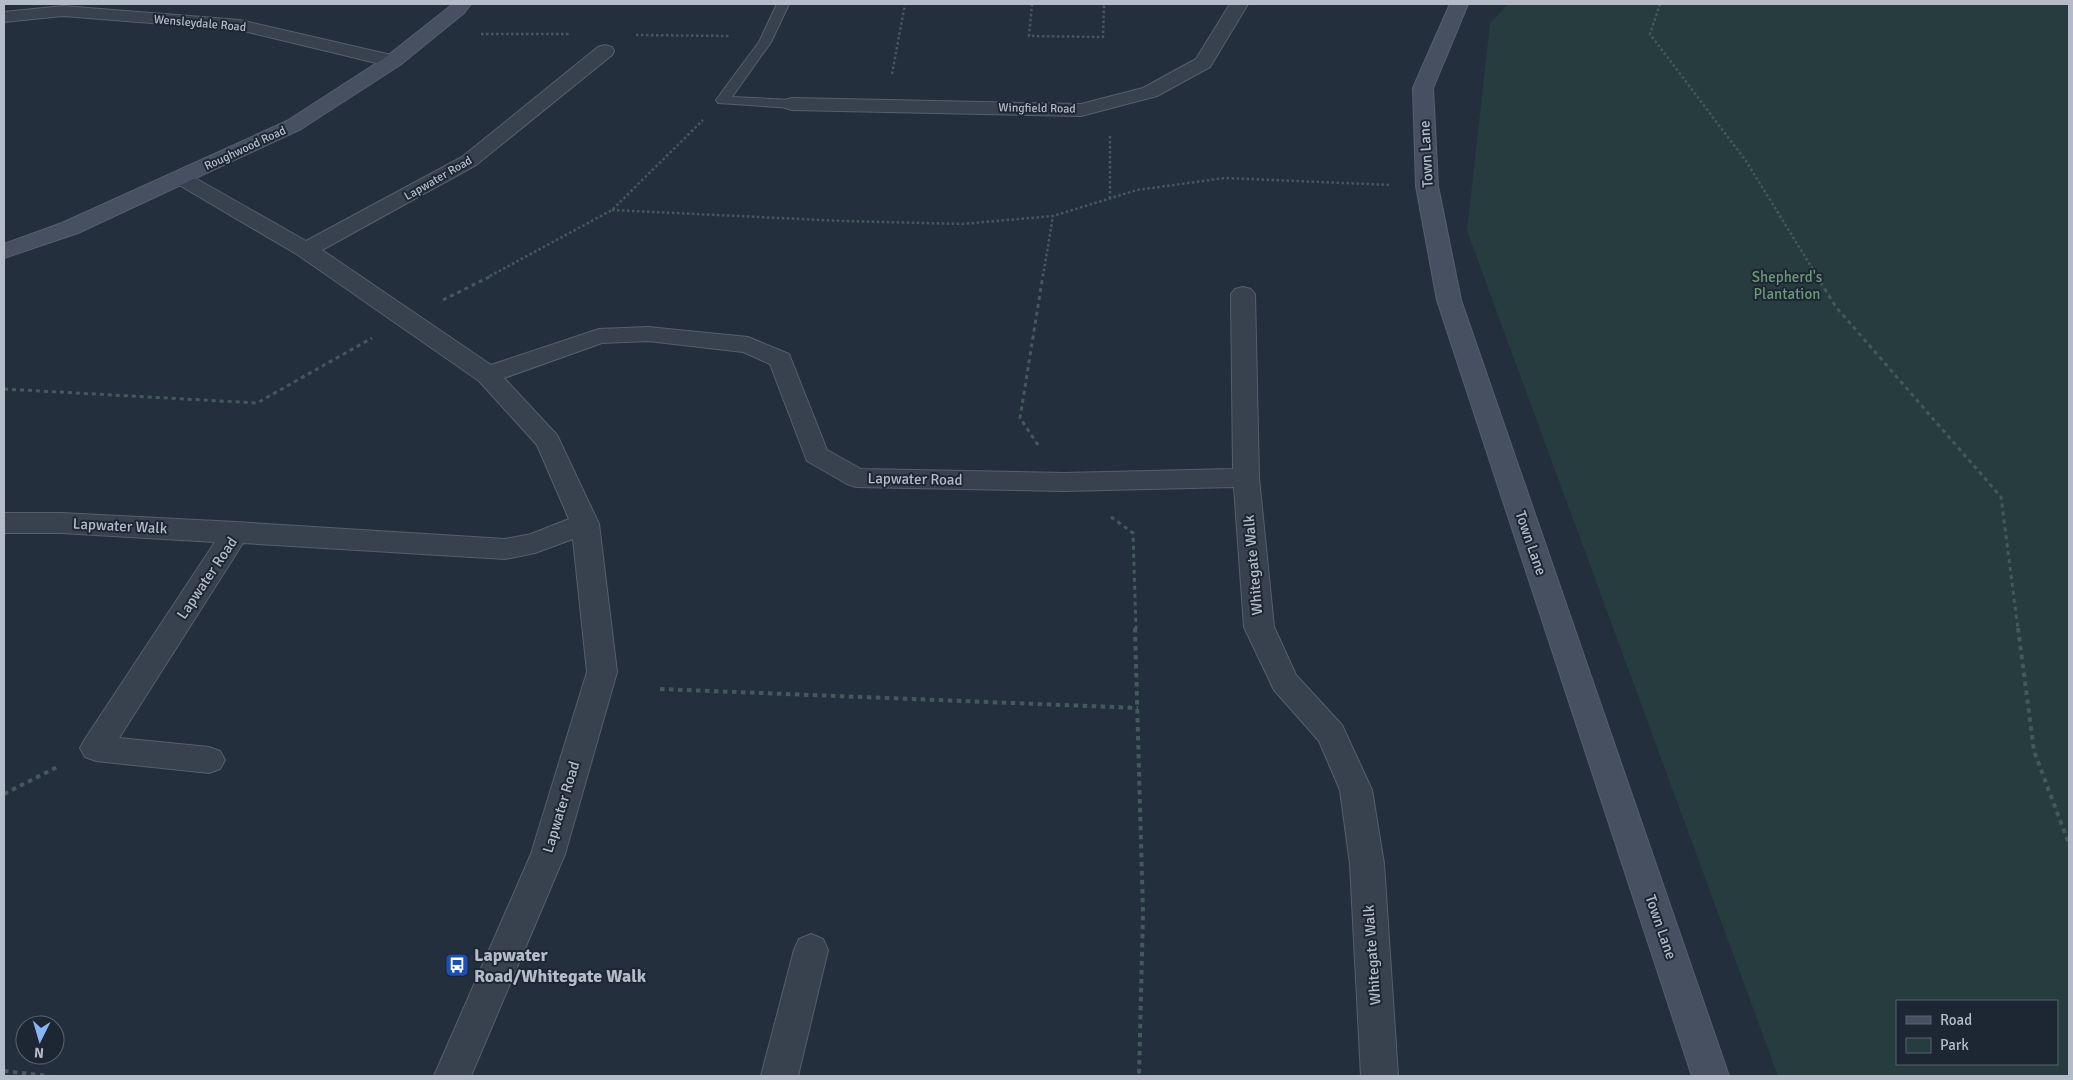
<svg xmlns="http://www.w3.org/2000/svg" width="2073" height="1080" font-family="Signika,sans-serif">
  <rect width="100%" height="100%" fill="#242f3e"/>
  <!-- green -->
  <path fill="#263c3f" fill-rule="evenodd" d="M 1508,4 L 2069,4 L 2069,1076 L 1778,1076 L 1467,231 L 1490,23 ZM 1897,1001 L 2057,1001 L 2057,1064 L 1897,1064 Z"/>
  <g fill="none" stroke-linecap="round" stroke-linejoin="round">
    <!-- lane casing -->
    <g stroke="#565f6c" stroke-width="2">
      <path id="lane" d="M 777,4 L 789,4 L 771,42 L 732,97 L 792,100 L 799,104 L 792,108 L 718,103 L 716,100 L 759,42 Z"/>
    </g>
    <!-- street casing -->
    <g stroke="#565f6c" stroke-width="2">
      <g id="street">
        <path d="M 1230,4 L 1248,4 L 1210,67 L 1157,96 L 1081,116 L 792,110 L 785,108 L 782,104 L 785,100 L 792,98 L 1081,104 L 1143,88 L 1196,59 Z"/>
        <path d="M 63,6 L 240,20 L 400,57 L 402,61 L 400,65 L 393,67 L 240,30 L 63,16 L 4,22 L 4,12 Z"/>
        <path d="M 605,45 L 612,47 L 614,51 L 612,55 L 476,165 L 322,250 L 491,365 L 599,329 L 648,327 L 748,337 L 789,354 L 827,450 L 861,469 L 1064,473 L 1233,469 L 1231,294 L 1235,289 L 1243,287 L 1251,289 L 1255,294 L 1259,478 L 1274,627 L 1296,675 L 1342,725 L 1372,790 L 1384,864 L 1398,1076 L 1361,1076 L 1350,864 L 1340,790 L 1319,741 L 1274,690 L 1244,627 L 1234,487 L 1064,491 L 856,487 L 847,484 L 807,461 L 770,364 L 743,352 L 648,341 L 602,343 L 504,378 L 557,435 L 599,524 L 617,672 L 565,854 L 471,1076 L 434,1076 L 531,854 L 587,672 L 573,539 L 535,553 L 505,559 L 243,543 L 119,738 L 209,747 L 220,751 L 225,760 L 220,769 L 209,773 L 96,761 L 85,757 L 80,748 L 85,739 L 215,542 L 61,533 L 4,533 L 4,513 L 61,513 L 236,522 L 505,539 L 531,534 L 569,519 L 537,445 L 479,381 L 298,255 L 174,182 L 171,178 L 174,174 L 181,172 L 188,174 L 306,241 L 462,157 L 598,47 Z"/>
        <path d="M 811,934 L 823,939 L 828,950 L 798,1076 L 761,1076 L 794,950 L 799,939 Z"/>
      </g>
    </g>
    <!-- secondary casing -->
    <g stroke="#565f6c" stroke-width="2">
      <g id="secondary">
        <path d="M 453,4 L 471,4 L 464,13 L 400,65 L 301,129 L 78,233 L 4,258 L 4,244 L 62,223 L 287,121 L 386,57 Z"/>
        <path d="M 1450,4 L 1468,4 L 1433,88 L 1438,186 L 1461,300 L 1729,1076 L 1692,1076 L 1437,300 L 1416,186 L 1413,88 Z"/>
      </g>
    </g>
    <!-- path-far2 -->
    <g stroke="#44595c" stroke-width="2.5" stroke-dasharray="2.5 2.5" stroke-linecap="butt">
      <path d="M 1032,4 L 1029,36 L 1103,37 L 1104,4"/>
      <path d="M 1660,4 L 1650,34 L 1746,161 L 1817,276"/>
      <path d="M 481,34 L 570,34"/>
      <path d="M 636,35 L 730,36"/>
      <path d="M 892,74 L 905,4"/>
      <path d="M 1110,136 L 1110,198"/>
      <path d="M 612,210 L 842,221 L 962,224 L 1053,216 L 1137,190 L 1225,178 L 1391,185"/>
      <path d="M 490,276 L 612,210 L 703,120"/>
      <path d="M 1043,276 L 1053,216"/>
    </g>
    <!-- path-far1 -->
    <g stroke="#44595c" stroke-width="3" stroke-dasharray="4 4" stroke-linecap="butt">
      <path d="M 1816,275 L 1836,307 L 2001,497 L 2018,629"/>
      <path d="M 443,300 L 493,275"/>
      <path d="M 4,389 L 257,403 L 372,338"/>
      <path d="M 1038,445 L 1020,418 L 1043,275"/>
      <path d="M 1111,517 L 1133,533 L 1136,629"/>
    </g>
    <!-- path -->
    <g stroke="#44595c" stroke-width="4" stroke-dasharray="4.5 4.5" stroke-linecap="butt">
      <path d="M 1135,628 L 1143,913 L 1139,1076"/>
      <path d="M 2018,628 L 2034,751 L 2069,844"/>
      <path d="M 660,689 L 1138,708"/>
      <path d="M 4,794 L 59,766"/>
      <path d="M 4,1071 L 49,1076"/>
    </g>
    <!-- lane -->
    <use href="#lane" fill="#38414e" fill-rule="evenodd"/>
    <!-- street -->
    <use href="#street" fill="#38414e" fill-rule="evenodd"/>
    <!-- secondary -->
    <use href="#secondary" fill="#465061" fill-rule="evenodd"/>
  </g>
  <!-- icons -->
  <defs>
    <g id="bus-square" transform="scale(1.25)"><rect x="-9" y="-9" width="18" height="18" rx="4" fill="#1a4fb4" stroke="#1d2633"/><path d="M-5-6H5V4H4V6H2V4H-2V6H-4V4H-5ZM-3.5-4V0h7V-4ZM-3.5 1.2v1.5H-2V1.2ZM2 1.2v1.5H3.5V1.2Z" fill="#fff"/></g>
  </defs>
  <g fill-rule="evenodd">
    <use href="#bus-square" x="457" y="965"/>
  </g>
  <g text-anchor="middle" stroke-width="4" stroke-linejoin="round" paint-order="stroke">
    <!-- far-street labels -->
    <g font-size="12" fill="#b4bcc9" stroke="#1d2633">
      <text transform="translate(200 23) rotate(5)" y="4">Wensleydale Road</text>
      <text transform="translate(1037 108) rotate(1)" y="4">Wingfield Road</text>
      <text transform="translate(245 148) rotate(-25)" y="4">Roughwood Road</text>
      <text transform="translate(438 178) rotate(-30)" y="4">Lapwater Road</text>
    </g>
    <!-- street labels -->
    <g font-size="15" fill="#b4bcc9" stroke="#1d2633">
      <text transform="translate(1426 154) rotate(-93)" y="5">Town Lane</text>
      <text transform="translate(915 479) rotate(1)" y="5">Lapwater Road</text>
      <text transform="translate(120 526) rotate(3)" y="5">Lapwater Walk</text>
      <text transform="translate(1531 543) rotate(71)" y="5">Town Lane</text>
      <text transform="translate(1253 565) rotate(-95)" y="5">Whitegate Walk</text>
      <text transform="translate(207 578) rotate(-56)" y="5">Lapwater Road</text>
      <text transform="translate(561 807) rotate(-73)" y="5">Lapwater Road</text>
      <text transform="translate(1661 927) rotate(71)" y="5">Town Lane</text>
      <text transform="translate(1372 955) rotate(-94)" y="5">Whitegate Walk</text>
    </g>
    <!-- park labels -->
    <g font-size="15" fill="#6b9a76" stroke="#1d2633">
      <text x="1787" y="282">Shepherd's<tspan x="1787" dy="17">Plantation</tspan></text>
    </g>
    <!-- near-poi labels -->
    <g font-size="18" font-weight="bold" fill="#b4bcc9" stroke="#1d2633" text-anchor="start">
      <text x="474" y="961">Lapwater<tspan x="474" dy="21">Road/Whitegate Walk</tspan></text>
    </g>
  </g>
  <!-- border -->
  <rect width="2073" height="1080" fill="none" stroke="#b4bcc9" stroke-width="10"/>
  <!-- legend -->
  <rect x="1896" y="1000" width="162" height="65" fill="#1d2633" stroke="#59626f"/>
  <rect x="1906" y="1016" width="25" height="8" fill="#465061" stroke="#59626f"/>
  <text x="1940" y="1025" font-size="15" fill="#b4bcc9">Road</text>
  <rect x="1906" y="1038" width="25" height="15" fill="#263c3f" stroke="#59626f"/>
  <text x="1940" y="1050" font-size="15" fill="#b4bcc9">Park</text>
  <!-- north arrow -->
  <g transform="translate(40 1040) rotate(185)"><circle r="24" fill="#1d2633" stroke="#59626f"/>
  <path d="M0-4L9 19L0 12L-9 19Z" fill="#8ab4f8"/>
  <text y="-8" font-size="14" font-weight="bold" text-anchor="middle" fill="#b4bcc9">N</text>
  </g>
</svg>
